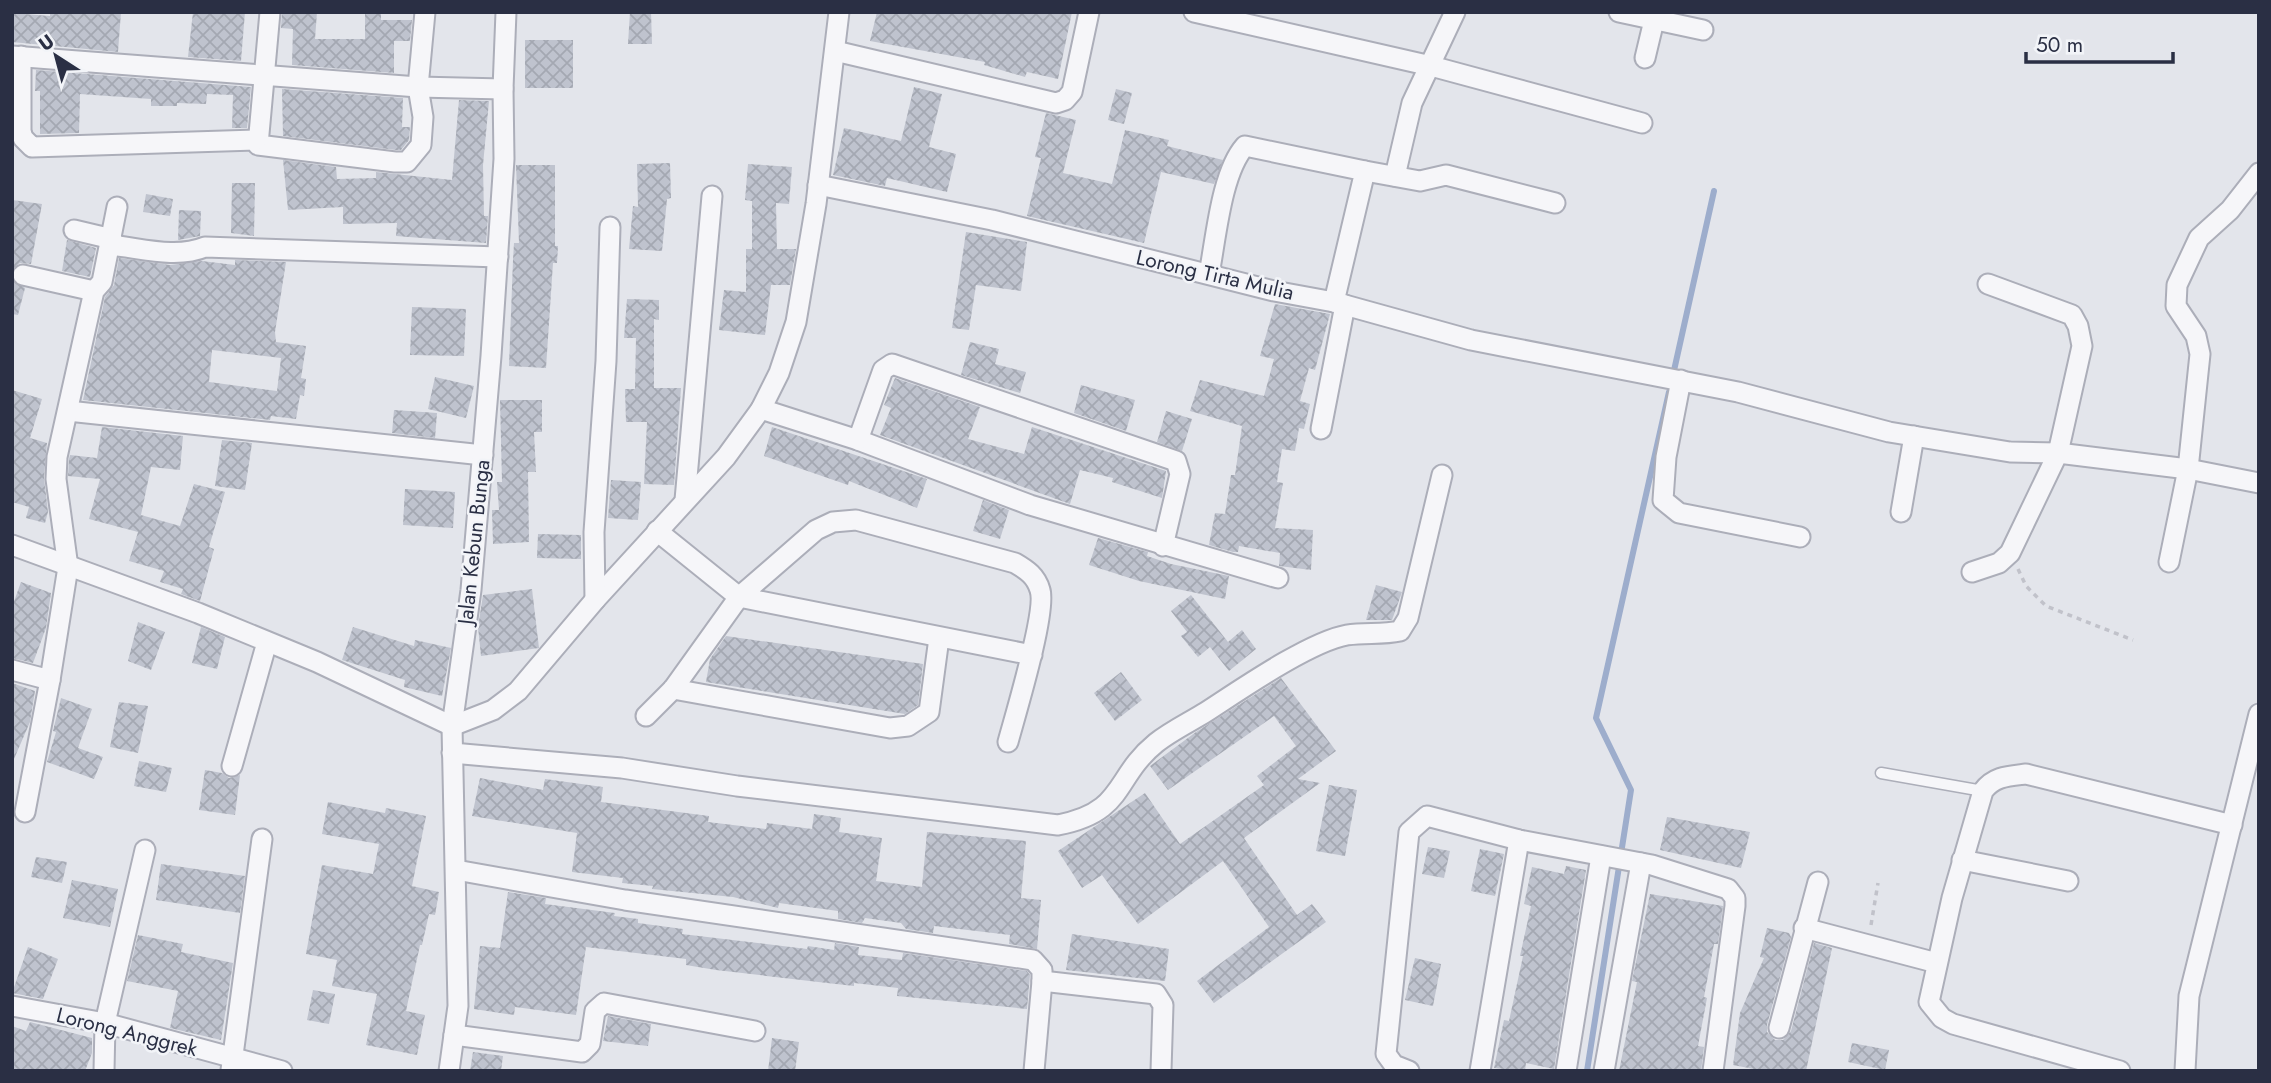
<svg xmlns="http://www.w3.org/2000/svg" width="2271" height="1083" font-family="Jost,sans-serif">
  <defs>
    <pattern id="building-cross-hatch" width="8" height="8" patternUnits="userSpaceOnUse" patternTransform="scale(1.75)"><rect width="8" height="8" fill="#bfc3ce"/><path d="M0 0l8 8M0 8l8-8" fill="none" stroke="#a4a8b2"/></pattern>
  </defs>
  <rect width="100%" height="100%" fill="#e3e5eb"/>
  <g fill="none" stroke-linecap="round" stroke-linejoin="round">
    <!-- stream -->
    <g stroke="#9dadcc" stroke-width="6">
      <path d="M 1673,375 L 1714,191"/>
      <path d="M 1587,1071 L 1631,790 L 1596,718 L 1669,392"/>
    </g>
  </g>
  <!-- building -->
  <g fill="url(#building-cross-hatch)" fill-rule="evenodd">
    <path d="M 50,12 L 121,12 L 118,52 L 12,42 L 12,13 L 50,16 Z"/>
    <path d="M 193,12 L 245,12 L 241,61 L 188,57 Z"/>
    <path d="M 282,12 L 317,12 L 315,39 L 365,39 L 365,13 L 381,13 L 381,20 L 412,20 L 410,41 L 394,41 L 394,73 L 292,65 L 293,29 L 281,28 Z"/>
    <path d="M 630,12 L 651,12 L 652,44 L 628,44 Z"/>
    <path d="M 877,12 L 1072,12 L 1058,79 L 1027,72 L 1025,77 L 984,65 L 985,62 L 870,41 Z"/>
    <rect x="525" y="40" width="48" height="48"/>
    <path d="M 36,70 L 251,87 L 247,128 L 232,128 L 233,95 L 207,94 L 206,104 L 177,103 L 177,106 L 151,106 L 151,99 L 80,94 L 79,133 L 40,134 L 40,91 L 35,91 Z"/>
    <path d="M 914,87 L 942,94 L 929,147 L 956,154 L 947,192 L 887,178 L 885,186 L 833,175 L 844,128 L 901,141 Z"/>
    <path d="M 282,89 L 403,98 L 402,127 L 410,127 L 409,140 L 401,150 L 396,150 L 283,136 Z"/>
    <path d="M 1116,89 L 1132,93 L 1124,124 L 1108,120 Z"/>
    <path d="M 459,100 L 489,101 L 483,165 L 484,216 L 488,216 L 486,243 L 396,236 L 397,223 L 343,224 L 343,207 L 288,210 L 283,160 L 336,167 L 337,179 L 376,178 L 376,172 L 452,180 Z"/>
    <path d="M 1046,113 L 1076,120 L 1063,173 L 1112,184 L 1125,130 L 1169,140 L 1167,146 L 1223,160 L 1214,184 L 1161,172 L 1144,243 L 1027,216 L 1041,158 L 1035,157 Z"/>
    <path d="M 670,163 L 671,198 L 667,199 L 662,251 L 629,249 L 633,206 L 638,207 L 637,164 Z"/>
    <path d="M 748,164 L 792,167 L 789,204 L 776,203 L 777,249 L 796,249 L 790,285 L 771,285 L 765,335 L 719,330 L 724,290 L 746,292 L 746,249 L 752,249 L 752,201 L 745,200 Z"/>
    <path d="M 516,165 L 555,165 L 555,246 L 558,246 L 557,263 L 553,263 L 546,368 L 509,366 L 513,260 L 514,243 L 519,243 Z"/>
    <path d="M 232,183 L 255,183 L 254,236 L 231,233 Z"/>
    <path d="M 146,194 L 173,199 L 170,216 L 143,212 Z"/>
    <path d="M 12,200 L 42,204 L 31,264 L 20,263 L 12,270 Z"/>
    <path d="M 179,210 L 201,211 L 200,236 L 178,240 Z"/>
    <path d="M 966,232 L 1027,242 L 1021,291 L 976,285 L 969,330 L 952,328 Z"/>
    <path d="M 67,240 L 96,248 L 90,277 L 62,271 Z"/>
    <path d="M 119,258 L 170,265 L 202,261 L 235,265 L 235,260 L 286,262 L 275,332 L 276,342 L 306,346 L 301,378 L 306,379 L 304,396 L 300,395 L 296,419 L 271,416 L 270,420 L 83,400 L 105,297 L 114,285 ZM 212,350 L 281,358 L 277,391 L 209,382 Z"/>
    <path d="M 12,280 L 25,288 L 18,315 L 12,314 Z"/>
    <path d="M 627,299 L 659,300 L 659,320 L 654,319 L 654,388 L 681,388 L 674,485 L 644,484 L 647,422 L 626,422 L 625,389 L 635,389 L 636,338 L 624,338 Z"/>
    <path d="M 1275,304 L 1330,314 L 1315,370 L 1309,368 L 1300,401 L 1310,404 L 1304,429 L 1299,428 L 1295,451 L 1282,449 L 1277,482 L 1283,483 L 1275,528 L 1313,530 L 1311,570 L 1279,566 L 1280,553 L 1239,546 L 1238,552 L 1233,552 L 1209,545 L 1215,513 L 1225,514 L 1231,475 L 1235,475 L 1242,426 L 1190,411 L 1200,380 L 1264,396 L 1274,359 L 1260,356 Z"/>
    <path d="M 412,307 L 466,309 L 464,356 L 410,355 Z"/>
    <path d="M 970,342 L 999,349 L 995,364 L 1026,372 L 1020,393 L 961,375 Z"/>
    <path d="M 435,377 L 474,386 L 466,418 L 428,409 Z"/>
    <path d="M 895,378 L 980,407 L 968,439 L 1024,454 L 1032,427 L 1166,471 L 1162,498 L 1112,482 L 1113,478 L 1080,470 L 1070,504 L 880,435 L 891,408 L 884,405 Z"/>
    <path d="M 1081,385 L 1135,400 L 1126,431 L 1074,413 Z"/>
    <path d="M 12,390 L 42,399 L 30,438 L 47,443 L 44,478 L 48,512 L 45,523 L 26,518 L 29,507 L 12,502 Z"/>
    <path d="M 500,400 L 542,400 L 542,432 L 534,432 L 536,472 L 528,472 L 529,542 L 493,544 L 492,510 L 499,510 L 497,482 L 502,482 Z"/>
    <path d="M 394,410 L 437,413 L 435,438 L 392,433 Z"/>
    <path d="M 1166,411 L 1192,419 L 1182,451 L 1157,442 Z"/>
    <path d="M 102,427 L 183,436 L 180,470 L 151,467 L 141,515 L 180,526 L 194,484 L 225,492 L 209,547 L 214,549 L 200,601 L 181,594 L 183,589 L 160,582 L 164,571 L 129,561 L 138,532 L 89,519 L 100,479 L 68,476 L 69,459 L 70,455 L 97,458 Z"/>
    <path d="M 772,427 L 927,479 L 917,508 L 849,481 L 848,485 L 764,456 Z"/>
    <path d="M 222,440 L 252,443 L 245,490 L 215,486 Z"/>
    <path d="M 611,480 L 641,482 L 638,520 L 608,518 Z"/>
    <path d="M 405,489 L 455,492 L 453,528 L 403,525 Z"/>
    <path d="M 983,500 L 1009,510 L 1000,539 L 973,531 Z"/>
    <path d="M 538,534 L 581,535 L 581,559 L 537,558 Z"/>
    <path d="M 1098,538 L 1148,552 L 1147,556 L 1171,564 L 1229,576 L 1225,599 L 1139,581 L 1089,565 Z"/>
    <path d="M 21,582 L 51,593 L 46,628 L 33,663 L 12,658 L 12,607 Z"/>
    <path d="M 1376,585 L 1402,592 L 1392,620 L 1366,620 Z"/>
    <path d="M 532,589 L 539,648 L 481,656 L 478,627 L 483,595 Z"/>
    <path d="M 1191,595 L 1228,642 L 1242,630 L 1256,649 L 1229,671 L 1210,647 L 1198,657 L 1181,636 L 1187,632 L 1171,611 Z"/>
    <path d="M 138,622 L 165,632 L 151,670 L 128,661 Z"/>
    <path d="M 201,627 L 225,637 L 217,669 L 192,663 Z"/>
    <path d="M 353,627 L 414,646 L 415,640 L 451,648 L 442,696 L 404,687 L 405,680 L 342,660 Z"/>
    <path d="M 726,636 L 923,664 L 918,705 L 905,714 L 706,682 L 710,659 Z"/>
    <path d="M 1121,672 L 1142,700 L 1115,721 L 1094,693 Z"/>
    <path d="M 1281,678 L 1336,751 L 1298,779 L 1320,783 L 1244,838 L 1297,915 L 1312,904 L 1326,922 L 1214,1003 L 1197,981 L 1269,927 L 1223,861 L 1138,924 L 1102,875 L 1082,888 L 1058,851 L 1145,793 L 1180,844 L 1264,785 L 1257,776 L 1296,746 L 1274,716 L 1168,790 L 1150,766 L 1196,732 Z"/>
    <path d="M 12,683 L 35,691 L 30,722 L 14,759 Z"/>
    <path d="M 61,698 L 92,709 L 78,748 L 103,757 L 94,779 L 47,762 L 56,732 L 53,731 Z"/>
    <path d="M 119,702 L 148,706 L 138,753 L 110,747 Z"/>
    <path d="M 139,761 L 172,768 L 166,792 L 134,786 Z"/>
    <path d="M 205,770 L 222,773 L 229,778 L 240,775 L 235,815 L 199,810 Z"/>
    <path d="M 480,778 L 543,790 L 545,779 L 603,787 L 601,802 L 709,816 L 708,822 L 766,829 L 767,823 L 812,829 L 814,814 L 841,818 L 839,832 L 882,838 L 876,881 L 922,887 L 927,832 L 1026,841 L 1021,898 L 1041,900 L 1037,949 L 1009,944 L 1010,935 L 934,926 L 933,933 L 906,929 L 901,923 L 865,918 L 862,923 L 838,919 L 838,911 L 779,903 L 778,908 L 733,897 L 652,889 L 653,886 L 622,883 L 623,878 L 572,872 L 577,833 L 472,816 Z"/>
    <path d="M 1329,785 L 1357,790 L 1345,856 L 1316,851 Z"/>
    <path d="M 328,802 L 385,813 L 386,808 L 426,816 L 412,886 L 439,892 L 435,915 L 429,914 L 422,945 L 420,945 L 406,1011 L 425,1015 L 417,1055 L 366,1045 L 377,994 L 332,986 L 337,960 L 306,954 L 322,865 L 373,874 L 379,844 L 322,834 Z"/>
    <path d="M 1667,817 L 1750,832 L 1741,868 L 1660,850 Z"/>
    <path d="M 1428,847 L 1450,851 L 1444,878 L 1422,874 Z"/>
    <path d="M 1480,849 L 1504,854 L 1495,896 L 1471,891 Z"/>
    <path d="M 36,857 L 67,862 L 62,883 L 31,877 Z"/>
    <path d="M 161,864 L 245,876 L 240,913 L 156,900 Z"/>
    <path d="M 1566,866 L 1586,870 L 1554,1069 L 1526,1063 L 1525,1071 L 1494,1068 L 1504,1020 L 1509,1021 L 1523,956 L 1520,956 L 1531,906 L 1524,904 L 1532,867 L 1564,874 Z"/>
    <path d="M 72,880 L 118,889 L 110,927 L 63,918 Z"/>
    <path d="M 508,892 L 546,898 L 545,904 L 615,913 L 614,916 L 638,919 L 638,923 L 683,929 L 682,934 L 807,949 L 808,946 L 834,950 L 835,943 L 859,947 L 858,955 L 902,960 L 903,953 L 1027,971 L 1030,975 L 1027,1009 L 897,996 L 898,988 L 854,983 L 854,986 L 827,983 L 716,970 L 686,965 L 686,959 L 586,947 L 576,1015 L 515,1007 L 514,1015 L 474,1009 L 480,946 L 500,948 Z"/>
    <path d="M 1650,894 L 1723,906 L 1718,944 L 1714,944 L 1704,997 L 1707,998 L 1698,1046 L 1704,1047 L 1701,1071 L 1619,1071 L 1637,982 L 1632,981 Z"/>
    <path d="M 1767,928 L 1789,933 L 1791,937 L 1767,1025 L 1767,1032 L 1775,1040 L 1783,1040 L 1791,1031 L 1814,943 L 1832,948 L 1806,1071 L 1764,1071 L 1733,1065 L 1740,1013 L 1764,958 L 1760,957 Z"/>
    <path d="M 1072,934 L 1169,949 L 1165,981 L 1066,970 Z"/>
    <path d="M 138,935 L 183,944 L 181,952 L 233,963 L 221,1040 L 170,1028 L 178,991 L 127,981 Z"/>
    <path d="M 28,947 L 58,959 L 43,999 L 12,993 Z"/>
    <path d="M 1415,958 L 1441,964 L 1433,1006 L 1405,1000 Z"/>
    <path d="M 313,990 L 335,994 L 329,1024 L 307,1020 Z"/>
    <path d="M 608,1016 L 651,1024 L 648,1046 L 603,1041 Z"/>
    <path d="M 30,1022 L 92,1038 L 92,1053 L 85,1071 L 12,1071 L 12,1026 L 26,1031 Z"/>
    <path d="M 772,1038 L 799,1042 L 795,1071 L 768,1071 Z"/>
    <path d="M 1852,1043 L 1889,1050 L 1885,1070 L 1848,1062 Z"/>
    <path d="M 473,1052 L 503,1056 L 501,1071 L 470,1071 Z"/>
  </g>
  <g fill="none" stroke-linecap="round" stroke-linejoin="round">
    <!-- lane casing -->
    <g stroke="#acaeb9" stroke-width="13">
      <path id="lane" d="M 1881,773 L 1983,791"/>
    </g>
    <!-- street casing -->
    <g stroke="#acaeb9" stroke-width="23">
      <g id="street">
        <path d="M 270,12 L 258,145 L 395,162 L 407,162 L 421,145 L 423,117 L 418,87 L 425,12"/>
        <path d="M 1194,12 L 1431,66 L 1642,123"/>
        <path d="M 1619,12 L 1703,30"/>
        <path d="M 835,51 L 1056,103 L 1065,100 L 1072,92 L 1089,12"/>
        <path d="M 12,56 L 418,87 L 503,89"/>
        <path d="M 21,56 L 21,131 L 23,138 L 32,147 L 256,140"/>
        <path d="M 1645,58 L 1656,12"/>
        <path d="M 1365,171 L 1420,181 L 1446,175 L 1555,203"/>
        <path d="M 1395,176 L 1412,103 L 1455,12"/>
        <path d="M 818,185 L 992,220 L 1274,291 L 1334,302 L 1471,340 L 1738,392 L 1889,432 L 2010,452 L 2058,453 L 2188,469 L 2259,483"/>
        <path d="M 74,230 L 112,239"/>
        <path d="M 110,245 C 141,248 176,259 205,247 L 498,257"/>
        <path d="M 1209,274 C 1216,239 1221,173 1245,146 L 1365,171 L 1334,302"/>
        <path d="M 23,275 L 94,291"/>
        <path d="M 1681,380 L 1666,457 L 1663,500 L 1679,513 L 1800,537"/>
        <path d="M 761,409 L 858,440 L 1030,505 L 1278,578"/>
        <path d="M 68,411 L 483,455"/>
        <path d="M 1321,429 L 1345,305"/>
        <path d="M 858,440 L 883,370 L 892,364 L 1176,461 L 1180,474 L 1163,546"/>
        <path d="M 685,500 L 712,196"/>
        <path d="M 1901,512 L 1914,436"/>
        <path d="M 657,531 L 739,597 L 673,689 L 890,728 L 908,726 L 929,712 L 939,638"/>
        <path d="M 12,545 L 198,613 L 317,662 L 452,726 L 493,710 L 518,691 L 595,600 L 726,457 L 761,409 L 779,373 L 796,322 L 816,204 L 839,12"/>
        <path d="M 2169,562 L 2188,469 L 2200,354 L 2196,336 L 2176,306 L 2177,285 L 2199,238 L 2230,210 L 2259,173"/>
        <path d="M 1972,572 L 1999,563 L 2010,553 L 2058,453 L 2082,346 L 2078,326 L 2072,315 L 1988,284"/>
        <path d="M 595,600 L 594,532 L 606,361 L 610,227"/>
        <path d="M 12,670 L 50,680 L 68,567 L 56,479 L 57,457 L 94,291 L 102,282 L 117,207"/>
        <path d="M 646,716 L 673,689"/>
        <path d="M 1008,742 C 1015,716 1047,611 1040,590 C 1036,576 1027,570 1015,563 L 856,520 L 833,522 L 816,530 L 739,597 L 1032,655"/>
        <path d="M 452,753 L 622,768 L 737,786 L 1058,825 C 1126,812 1113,778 1156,743 C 1171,731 1190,722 1206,712 C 1240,690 1309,642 1347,635 C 1365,632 1382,635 1400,631 L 1408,618 L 1442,475"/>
        <path d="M 232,766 L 267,642"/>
        <path d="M 25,812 L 50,680"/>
        <path d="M 1962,860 L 2068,881"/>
        <path d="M 456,870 L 625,900 L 1033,960 L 1042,970 L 1042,981 L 1034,1071"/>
        <path d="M 1804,928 L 1937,963"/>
        <path d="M 1042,981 L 1156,994 L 1163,1005 L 1161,1071"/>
        <path d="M 12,1006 L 105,1023 L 282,1071"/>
        <path d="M 1779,1028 L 1818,882"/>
        <path d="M 454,1035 L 582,1052 L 590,1044 L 595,1011 L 604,1003 L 755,1031"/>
        <path d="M 231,1070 L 262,839"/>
        <path d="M 104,1071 L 105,1023 L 145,850"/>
        <path d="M 449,1071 L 458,1006 L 452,726 L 471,590 L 491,356 L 504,159 L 503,89 L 506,12"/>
        <path d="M 1409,1071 L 1394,1065 L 1386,1054 L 1409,832 L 1427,816 L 1519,840 L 1652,865 L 1728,889 L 1735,898 L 1735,906 L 1713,1071"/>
        <path d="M 1480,1071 L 1519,840"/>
        <path d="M 1566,1071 L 1601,856"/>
        <path d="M 1604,1071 L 1641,863"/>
        <path d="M 2120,1071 L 1953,1024 L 1942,1018 L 1929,1002 L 1952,898 L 1983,791 C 1994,776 2009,776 2026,774 L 2232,825"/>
        <path d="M 2185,1071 L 2189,996 L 2259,714"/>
      </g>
    </g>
    <!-- path -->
    <g stroke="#c1c2ca" stroke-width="3.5" stroke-dasharray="5 5" stroke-linecap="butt">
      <path d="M 2018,569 L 2026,586 L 2046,606 L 2133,640"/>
      <path d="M 1871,925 L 1878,883"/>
    </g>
    <!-- lane -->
    <use href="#lane" stroke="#f6f6f9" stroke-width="10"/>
    <!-- street -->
    <use href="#street" stroke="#f6f6f9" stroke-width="19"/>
  </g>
  <g text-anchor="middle" stroke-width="5" stroke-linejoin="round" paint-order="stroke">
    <!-- street labels -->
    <g font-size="21" fill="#2a2f44" stroke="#f2f4f8">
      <text transform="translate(1215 275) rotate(13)" y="7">Lorong Tirta Mulia</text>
      <text transform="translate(474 542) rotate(-84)" y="7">Jalan Kebun Bunga</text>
      <text transform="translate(127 1032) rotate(14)" y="7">Lorong Anggrek</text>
    </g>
  </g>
  <!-- border -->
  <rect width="2271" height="1083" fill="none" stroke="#2a2f44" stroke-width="28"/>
  <!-- north arrow -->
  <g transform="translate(56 56) rotate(324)" stroke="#f2f4f8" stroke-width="5" paint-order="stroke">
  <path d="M0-5L12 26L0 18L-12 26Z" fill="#2a2f44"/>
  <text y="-10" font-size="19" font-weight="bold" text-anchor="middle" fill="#2a2f44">U</text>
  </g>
  <!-- scale -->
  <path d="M2026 52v10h147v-10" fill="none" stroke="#2a2f44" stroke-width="3.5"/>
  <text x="2036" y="52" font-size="21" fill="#2a2f44" stroke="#f2f4f8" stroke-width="5" paint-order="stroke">50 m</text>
</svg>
